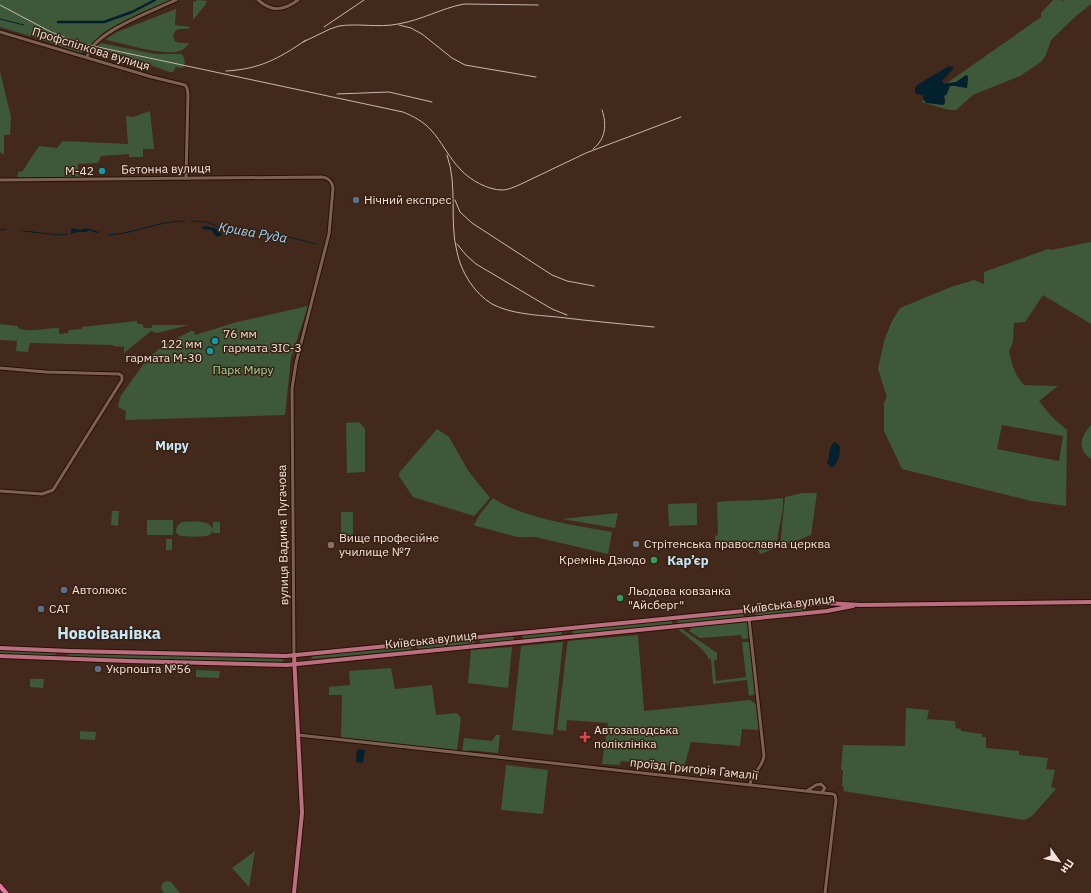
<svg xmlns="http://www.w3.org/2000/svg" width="1091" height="893" font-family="'IBM Plex Sans',sans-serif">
  <rect width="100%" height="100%" fill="#43291c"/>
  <!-- green -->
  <g fill="#3d5939" fill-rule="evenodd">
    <path d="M 0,0 L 180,0 C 154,10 126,18 103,33 C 96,38 89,52 81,53 L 36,38 L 0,27 Z"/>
    <path d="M 198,0 L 207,1 L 206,4 L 193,20 L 193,2 Z"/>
    <path d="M 1053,0 L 1063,0 L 1061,2 L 1065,0 L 1091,0 L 1091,4 L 1076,16 L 1051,40 L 1046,55 L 1041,62 L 1020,76 L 973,95 L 956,110 L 949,110 L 921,102 L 924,100 L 926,103 L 945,103 L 945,98 L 944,96 L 950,86 L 955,86 L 967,88 L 968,76 L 956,82 L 947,83 L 1041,17 L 1041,13 Z"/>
    <path d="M 176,9 L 175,25 L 191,27 L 187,29 L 179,29 C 173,31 172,36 175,41 L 179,43 L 189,43 C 187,47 184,49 180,51 C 163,56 124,44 107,40 L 106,39 L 117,32 Z"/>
    <path d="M 101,43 L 155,54 L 181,54 L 183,56 L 185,62 L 183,68 L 176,67 L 173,72 L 170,72 L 118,54 L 93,49 Z"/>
    <path d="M 0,71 L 11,117 L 10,135 L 5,135 L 4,136 L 4,155 L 0,152 Z"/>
    <path d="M 150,111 L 154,149 L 143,149 L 143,157 L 129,157 L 129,154 L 101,156 L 98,163 L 78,164 L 78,171 L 81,172 L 82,178 L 20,178 L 17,177 L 19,171 L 22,172 L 39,146 L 57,148 L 63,141 L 128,144 L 126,116 L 133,117 Z"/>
    <path d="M 1091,242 L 1091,324 L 1043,295 L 1025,322 L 1014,323 L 1013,342 L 1009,351 L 1012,364 L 1017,376 L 1024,385 L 1058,386 L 1039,401 L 1052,417 L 1067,430 L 1066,506 L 1031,501 L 902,469 L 884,431 L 884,403 L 887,397 L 878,369 L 884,341 L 892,321 L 900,308 L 951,287 L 974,280 L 984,284 L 984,272 L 1048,249 L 1051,250 ZM 1002,425 L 1063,436 L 1059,461 L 997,449 Z"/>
    <path d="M 308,306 L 291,358 L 285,415 L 125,420 L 126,411 L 118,407 L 120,397 L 147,359 L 164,345 L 191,331 L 194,331 L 195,335 L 237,322 Z"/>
    <path d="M 137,321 L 137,324 L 142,324 L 144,328 L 152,328 L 152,325 L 189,325 L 157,333 L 151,331 L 124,353 L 124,347 L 113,346 L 113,345 L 30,343 L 28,352 L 16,351 L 17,341 L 0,340 L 0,324 L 18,326 L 18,328 C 31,333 45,328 59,328 L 59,334 L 68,333 L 69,330 L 82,329 L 82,327 Z"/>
    <path d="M 359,422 L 365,429 L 365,472 L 347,473 L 346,423 Z"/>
    <path d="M 1091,425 L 1091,459 C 1077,449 1080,437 1091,425 Z"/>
    <path d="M 437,429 L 449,437 L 469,472 L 490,498 L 474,516 L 413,497 L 399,476 L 399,473 Z"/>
    <path d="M 803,493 L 817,493 L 811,535 L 780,547 L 785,497 Z"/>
    <path d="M 493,498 C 521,518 578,526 612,532 L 608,554 L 535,537 L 517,537 L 476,526 L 474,525 L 480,514 Z"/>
    <path d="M 783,498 L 783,508 L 778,534 L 777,548 L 760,554 L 756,546 L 715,545 L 715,536 L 718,535 L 717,502 L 728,501 L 764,500 Z"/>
    <path d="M 697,503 L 697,525 L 669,526 L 668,504 Z"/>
    <path d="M 112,511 L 119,511 L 118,526 L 111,525 Z"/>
    <rect x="341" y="512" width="12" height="23"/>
    <path d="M 618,513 L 615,528 L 562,519 Z"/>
    <rect x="147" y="520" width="26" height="15"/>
    <path d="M 182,522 C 191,522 209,519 213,529 L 213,522 L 220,522 L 220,533 L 213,533 L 213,530 C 212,532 212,534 209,535 C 206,537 185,537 181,536 C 173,534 176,525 182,522 Z"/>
    <rect x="166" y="539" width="6" height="11"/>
    <path d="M 804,607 L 805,611 L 757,616 L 755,614 L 756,612 Z"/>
    <path d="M 742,613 L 744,616 L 743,618 L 679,624 L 677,622 L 678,620 Z"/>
    <path d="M 672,620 L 672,624 L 574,634 L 572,632 L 574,630 Z"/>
    <path d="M 744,622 L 746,622 L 748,625 L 749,638 L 742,639 L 741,635 L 700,638 L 689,631 L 692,627 Z"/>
    <path d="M 679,629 L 682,629 L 717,653 L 717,660 L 714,660 L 716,681 L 746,677 L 742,642 L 750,642 L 755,694 L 749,696 L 747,680 L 713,684 L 711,659 L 709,659 C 703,647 689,639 679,630 Z"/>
    <path d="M 560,631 L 562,633 L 560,636 L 524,639 L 522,637 L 524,634 Z"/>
    <path d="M 638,635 L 644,711 L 750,700 L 756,704 L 759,730 L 742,729 L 740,746 L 691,742 L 684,767 L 621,761 L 620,765 L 602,764 L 608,723 L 567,720 L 566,731 L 557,730 L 567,646 L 568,641 Z"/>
    <path d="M 512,636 L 514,638 L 513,641 L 482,643 L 480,642 L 481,639 Z"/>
    <path d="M 473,640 L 475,643 L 473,645 L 418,649 L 416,647 L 418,645 Z"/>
    <path d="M 563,642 L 553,735 L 512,730 L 521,646 Z"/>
    <path d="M 410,645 L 412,648 L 410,650 L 313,659 L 311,658 L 313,655 Z"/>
    <path d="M 512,647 L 508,688 L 468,683 L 471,650 Z"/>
    <path d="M 0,649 L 55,652 L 56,654 L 54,656 L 0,654 Z"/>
    <path d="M 67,653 L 282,658 L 284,660 L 282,662 L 68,657 Z"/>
    <path d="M 391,668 L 395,689 L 432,685 L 436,715 L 457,713 L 461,718 L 457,751 L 341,738 L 342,695 L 329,695 L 329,687 L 350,685 L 349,671 Z"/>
    <path d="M 196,670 L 220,671 L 219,678 L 196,677 Z"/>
    <path d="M 30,679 L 44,679 L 43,688 L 30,687 Z"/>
    <path d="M 906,708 L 929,710 L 927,719 L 955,721 L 956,728 L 961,729 L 961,731 L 982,734 L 982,737 L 986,737 L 986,748 L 1019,751 L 1019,755 L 1048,758 L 1046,769 L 1055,770 L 1051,787 L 1056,789 L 1032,816 L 1025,820 L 843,791 L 844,787 L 842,786 L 843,770 L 841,770 L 843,745 L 905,746 Z"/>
    <path d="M 80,731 L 96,732 L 95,740 L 80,739 Z"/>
    <path d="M 496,735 L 500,735 L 498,753 L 469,750 L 467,753 L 462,752 L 464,738 L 492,741 Z"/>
    <path d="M 506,765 L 548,770 L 543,814 L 501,810 Z"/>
    <path d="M 255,851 L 249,887 L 232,868 Z"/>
    <path d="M 167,881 L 171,882 L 180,893 L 164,893 C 160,888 160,883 167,881 Z"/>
  </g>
  <!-- water -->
  <g fill="#03202e">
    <path d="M 949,66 L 953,67 L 954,68 L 942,81 L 944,84 L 956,82 L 966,75 L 968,76 L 967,88 L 955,86 L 950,86 L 947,94 L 944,96 L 945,103 L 943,105 L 926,103 L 923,98 L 923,95 L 917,94 L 915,92 L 915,88 L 917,85 Z"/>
    <path d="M 207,226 L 217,229 L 217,230 L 221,233 L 222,235 L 217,237 L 211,230 L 202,229 L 202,227 Z"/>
    <path d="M 73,228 L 81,230 L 86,228 L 99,232 L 97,233 L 88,230 L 87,232 L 77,232 L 71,234 L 71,229 Z"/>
    <path d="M 834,442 L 835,442 L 840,446 C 840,455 839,461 833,467 L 831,467 L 827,463 C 831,457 827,449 834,442 Z"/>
    <path d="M 357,749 L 365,750 L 363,763 L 356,762 Z"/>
  </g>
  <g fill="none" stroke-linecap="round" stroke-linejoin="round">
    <!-- stream -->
    <g stroke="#03202e" stroke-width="1">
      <path d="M 0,19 L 24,25"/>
      <path d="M 191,221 L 208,222 L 221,228 L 241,230 L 251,229 L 297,239 L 316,244"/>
      <path d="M 0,230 L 6,229"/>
      <path d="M 23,231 L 60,235 L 67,234"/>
      <path d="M 108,235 C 134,234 158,221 184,221"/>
    </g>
    <!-- canal -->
    <path stroke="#03202e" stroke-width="2.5" d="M 58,22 L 104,22 L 132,12 L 155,0"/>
    <!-- minor casing -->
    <g stroke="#281105" stroke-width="5">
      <g id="minor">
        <path d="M 258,0 C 272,12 283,11 298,0"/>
        <path d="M 0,32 L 152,77 L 185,85 L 187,88 L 188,94 L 186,178"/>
        <path d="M 87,57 C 93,32 153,11 176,0"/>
        <path d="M 0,180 L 322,177 C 329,178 332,181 333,188 L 329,234 L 296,363 L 292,389 L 294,655"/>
        <path d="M 0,368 L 46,372 L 119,374 L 122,376 L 122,380 L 53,490 L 42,494 L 0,491"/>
        <path d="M 749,619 L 764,756 C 763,767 752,773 750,784"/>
        <path d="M 298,735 L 833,794 L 835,795 L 836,800 L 825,893"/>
        <path d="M 808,790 L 816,785 L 821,784 L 825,788 L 822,792"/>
      </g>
    </g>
    <!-- major casing -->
    <g stroke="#281105" stroke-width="6">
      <g id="major">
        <path d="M 0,648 L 70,651 L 286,656 L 826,603 L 861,605 L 1091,602"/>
        <path d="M 0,656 L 128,661 L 287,665 L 788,615 L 827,611 L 853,606"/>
        <path d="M 294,893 L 302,813 L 294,655"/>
      </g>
    </g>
    <!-- highway casing -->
    <g stroke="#281105" stroke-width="6">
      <path id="highway" d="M 0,886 L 6,893"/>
    </g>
    <!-- minor -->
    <use href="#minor" stroke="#7d6051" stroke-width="3"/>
    <!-- major -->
    <use href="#major" stroke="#bc6d80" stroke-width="4"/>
    <!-- highway -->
    <use href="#highway" stroke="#e675a0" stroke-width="4.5"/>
    <!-- rail -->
    <g stroke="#c9b6ac" stroke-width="1">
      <path d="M 0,5 L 51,32 L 79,43 L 403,112 C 413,116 424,122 431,130 C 442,142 449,158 461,170 C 470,180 488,190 502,190 C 508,190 514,187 519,185 L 586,153 L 681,117"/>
      <path d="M 399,25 L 411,28 L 422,34 L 452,58 L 465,65 L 536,77"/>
      <path d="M 324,27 L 364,0"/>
      <path d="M 303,42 L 330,29 L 339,26 C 358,23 379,28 398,24 C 422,20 442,8 464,4 L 538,5"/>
      <path d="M 226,71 C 260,69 278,59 306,40"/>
      <path d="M 337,94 L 389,92 L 432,102"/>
      <path d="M 593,149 C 606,139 607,124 602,110"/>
      <path d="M 447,155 C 458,186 449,221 457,252 C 461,272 474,293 492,304 C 511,314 536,315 557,317 C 590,321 622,324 654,327"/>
      <path d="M 455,200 L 460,212 L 472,223 L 552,275 L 567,281 L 594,286"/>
      <path d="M 457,244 L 466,255 L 476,264 L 552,309 L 567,315"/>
    </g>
  </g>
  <!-- markers -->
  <g fill="#0f9aa8" stroke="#382012" stroke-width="1.5">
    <circle cx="102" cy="171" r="4"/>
    <circle cx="215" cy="341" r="4"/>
    <circle cx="210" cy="351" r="4"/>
  </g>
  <g fill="#5c6f8a" stroke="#382012" stroke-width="1.5">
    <circle cx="356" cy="200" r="4"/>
    <circle cx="64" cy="590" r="4"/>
    <circle cx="41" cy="609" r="4"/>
    <circle cx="98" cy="669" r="4"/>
  </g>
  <circle fill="#6b7280" stroke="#382012" stroke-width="1.5" cx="636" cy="544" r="4"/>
  <circle fill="#8d6e63" stroke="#382012" stroke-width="1.5" cx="331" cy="545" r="4"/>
  <g fill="#2e9e5b" stroke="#382012" stroke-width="1.5">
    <circle cx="654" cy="560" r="4"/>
    <circle cx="620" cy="598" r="4"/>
  </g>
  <path fill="#e0444e" stroke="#382012" stroke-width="1.5" d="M583 731h4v4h4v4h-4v4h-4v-4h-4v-4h4z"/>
  <g text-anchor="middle" stroke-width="3" stroke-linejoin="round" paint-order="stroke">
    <!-- street labels -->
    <g font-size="12" fill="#f4e3da" stroke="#382012">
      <text transform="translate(91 49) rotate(17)" y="4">Профспілкова вулиця</text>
      <text transform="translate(166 169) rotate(-1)" y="4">Бетонна вулиця</text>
      <text transform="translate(283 535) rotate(-91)" y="4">вулиця Вадима Пугачова</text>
      <text transform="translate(789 604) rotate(-7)" y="4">Київська вулиця</text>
      <text transform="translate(431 640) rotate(-6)" y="4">Київська вулиця</text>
      <text transform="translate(694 769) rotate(6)" y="4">проїзд Григорія Гамалії</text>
    </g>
    <!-- poi labels -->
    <g font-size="12" fill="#f4e3da" stroke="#382012" text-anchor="start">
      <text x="94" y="175" text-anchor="end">М-42</text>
      <text x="364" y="204">Нічний експрес</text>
      <text x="223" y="338">76 мм<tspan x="223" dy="14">гармата ЗІС-3</tspan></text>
      <text x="202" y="348" text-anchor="end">122 мм<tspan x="202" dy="14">гармата М-30</tspan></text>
      <text x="339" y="542">Вище професійне<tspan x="339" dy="14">училище №7</tspan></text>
      <text x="644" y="548">Стрітенська православна церква</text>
      <text x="646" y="564" text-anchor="end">Кремінь Дзюдо</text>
      <text x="72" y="594">Автолюкс</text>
      <text x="628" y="595">Льодова ковзанка<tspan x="628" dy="14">"Айсберг"</tspan></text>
      <text x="49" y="613">САТ</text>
      <text x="106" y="673">Укрпошта №56</text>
      <text x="594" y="734">Автозаводська<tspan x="594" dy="14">поліклініка</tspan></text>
    </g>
    <!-- park labels -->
    <g font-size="12" fill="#a2d99b" stroke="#382012">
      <text x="243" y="374">Парк Миру</text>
    </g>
    <!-- water labels -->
    <g font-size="13" font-style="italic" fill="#98d9fc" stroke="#382012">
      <text transform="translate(253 232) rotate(10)" y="5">Крива Руда</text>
    </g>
    <!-- neighbourhood labels -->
    <g font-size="13" font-weight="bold" fill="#c7e8f7" stroke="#382012">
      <text x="172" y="450">Миру</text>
      <text x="688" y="565">Кар’єр</text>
    </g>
    <!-- district labels -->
    <g font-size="16" font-weight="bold" fill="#c7e8f7" stroke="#382012">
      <text x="109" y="639">Новоіванівка</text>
    </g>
  </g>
  <!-- north arrow -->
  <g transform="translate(1059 861) rotate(123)" stroke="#382012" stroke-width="3" paint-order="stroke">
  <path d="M0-3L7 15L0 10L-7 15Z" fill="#f4e3da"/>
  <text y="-6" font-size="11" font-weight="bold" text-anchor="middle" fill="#f4e3da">Пн</text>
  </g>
</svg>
